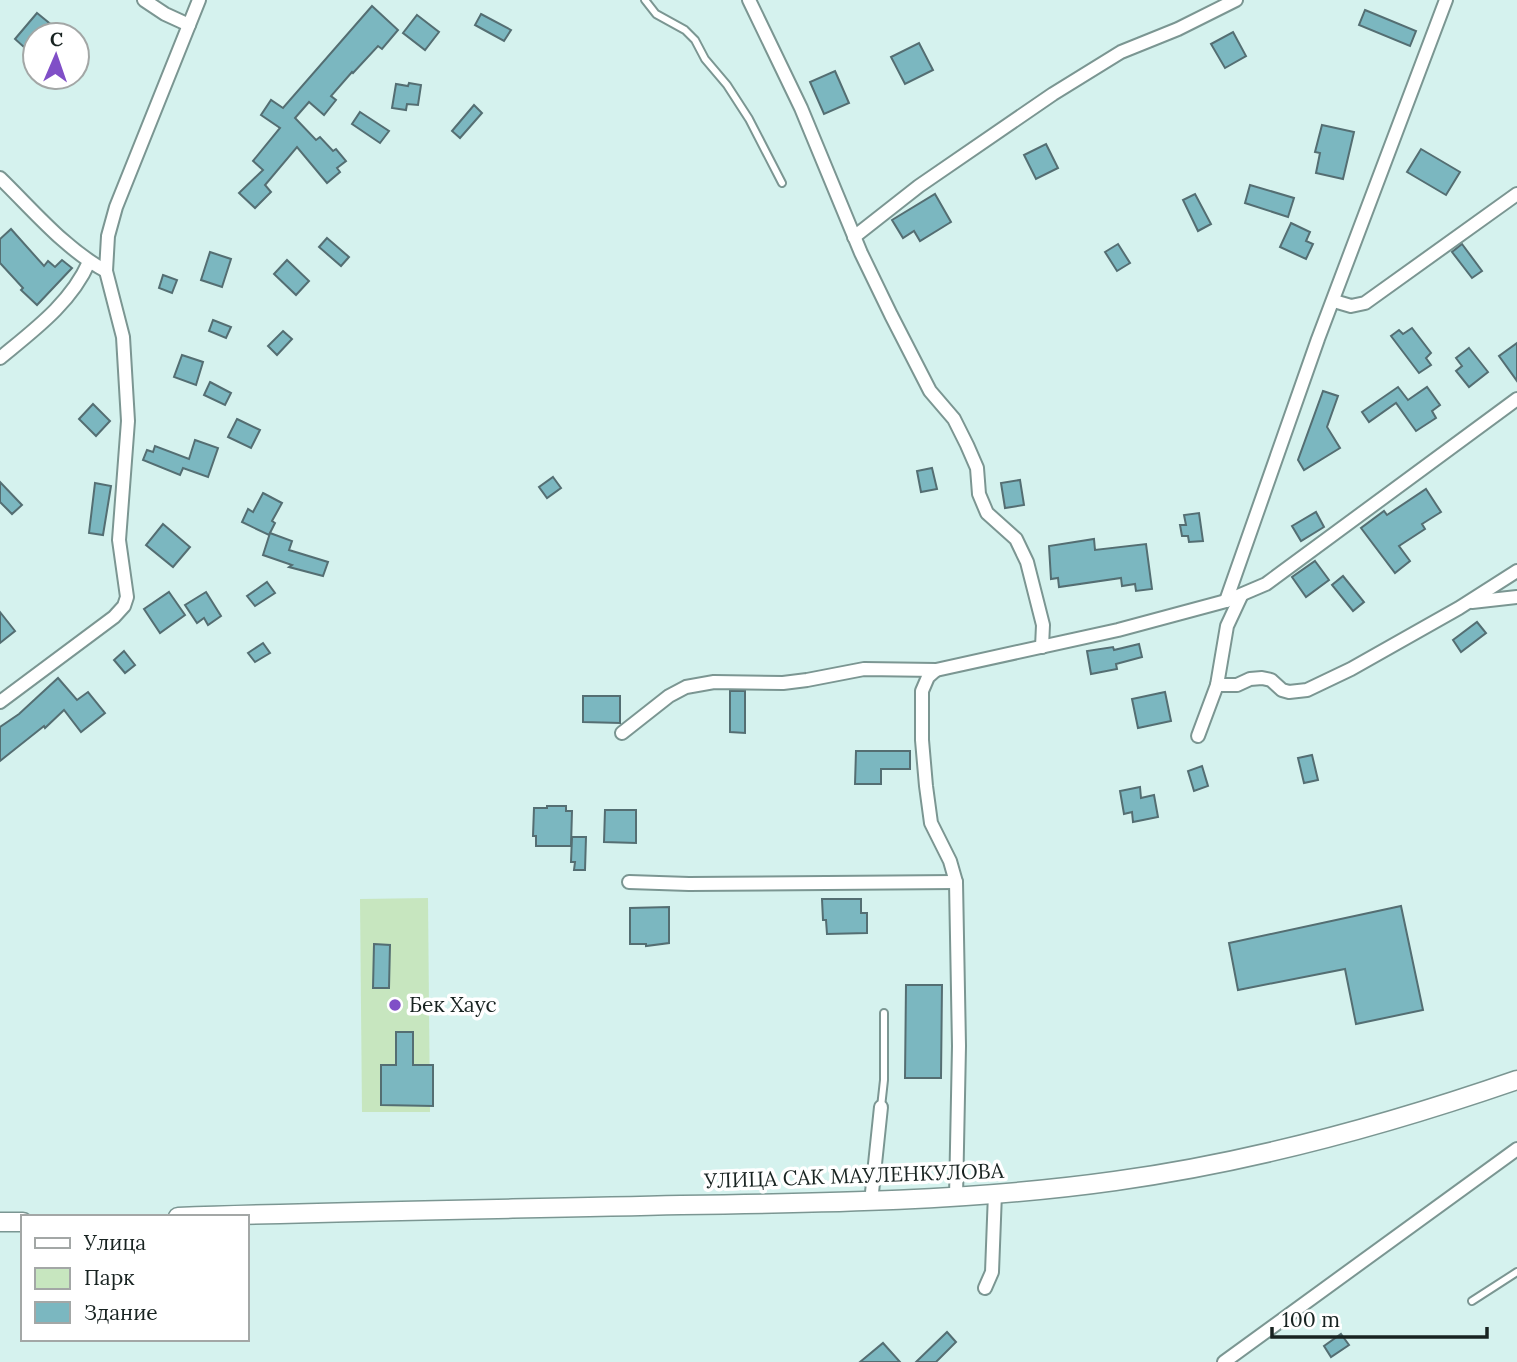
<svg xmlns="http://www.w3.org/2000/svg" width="1517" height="1362" font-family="Lora,serif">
  <rect width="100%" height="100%" fill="#d5f2ee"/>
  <!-- green -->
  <path fill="#c7e6bf" d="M 428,898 L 430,1112 L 362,1112 L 360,899 Z"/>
  <!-- building -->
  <g fill="#7bb7c0" stroke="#546e72" stroke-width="2">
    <path d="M 372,6 L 398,30 L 382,49 L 378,46 L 353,73 L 352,72 L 331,96 L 336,100 L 324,115 L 309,102 L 295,118 L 316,140 L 320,137 L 333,151 L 336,149 L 346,161 L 337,168 L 340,172 L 327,183 L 297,147 L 265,185 L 271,192 L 255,208 L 239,193 L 263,170 L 253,161 L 280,128 L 261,115 L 271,100 L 283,108 Z"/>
    <path d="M 1365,10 L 1416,31 L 1410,46 L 1359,25 Z"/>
    <path d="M 37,13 L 64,35 L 35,35 L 35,57 L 15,39 Z"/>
    <path d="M 481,14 L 511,30 L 504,41 L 475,25 Z"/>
    <path d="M 417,15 L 439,32 L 425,50 L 403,33 Z"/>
    <path d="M 1233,32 L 1246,56 L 1225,68 L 1211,44 Z"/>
    <path d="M 919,43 L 933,70 L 905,84 L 891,57 Z"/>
    <path d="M 835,71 L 849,103 L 824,114 L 810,82 Z"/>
    <path d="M 409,83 L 421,85 L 418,105 L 407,104 L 406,110 L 392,108 L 396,84 L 408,86 Z"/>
    <path d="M 474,105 L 482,113 L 460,138 L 452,131 Z"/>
    <path d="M 360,112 L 389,131 L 380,143 L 352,124 Z"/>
    <path d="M 1322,125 L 1354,132 L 1343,179 L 1316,173 L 1320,153 L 1315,152 Z"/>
    <path d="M 1046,144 L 1058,168 L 1036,179 L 1024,155 Z"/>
    <path d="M 1421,149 L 1460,172 L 1446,195 L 1407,172 Z"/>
    <path d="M 1250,185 L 1294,198 L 1288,217 L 1245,203 Z"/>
    <path d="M 935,194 L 951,222 L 920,241 L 914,231 L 903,238 L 892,220 Z"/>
    <path d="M 1195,194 L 1211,224 L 1198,231 L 1183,200 Z"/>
    <path d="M 1291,223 L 1310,232 L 1306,241 L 1313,244 L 1306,259 L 1280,247 Z"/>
    <path d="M 11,229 L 44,266 L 48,261 L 55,267 L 62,260 L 72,268 L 37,305 L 21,290 L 23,288 L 0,263 L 0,239 Z"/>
    <path d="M 327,238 L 349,257 L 341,266 L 319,247 Z"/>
    <path d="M 1118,244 L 1130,263 L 1117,271 L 1105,252 Z"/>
    <path d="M 1462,244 L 1482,271 L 1472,278 L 1452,252 Z"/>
    <path d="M 210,252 L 231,259 L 222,287 L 201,280 Z"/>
    <path d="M 287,260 L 309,281 L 296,295 L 274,274 Z"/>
    <path d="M 163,275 L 177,280 L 172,293 L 159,288 Z"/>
    <path d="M 213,320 L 231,327 L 226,338 L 209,331 Z"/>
    <path d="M 1412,328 L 1431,353 L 1426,358 L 1431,365 L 1419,373 L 1391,336 L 1399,330 L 1403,334 Z"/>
    <path d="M 283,331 L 292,339 L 277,355 L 268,346 Z"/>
    <path d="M 1517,343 L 1517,381 L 1499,356 Z"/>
    <path d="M 1469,348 L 1488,372 L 1469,387 L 1456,371 L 1462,366 L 1456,358 Z"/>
    <path d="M 182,355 L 203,362 L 196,385 L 174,377 Z"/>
    <path d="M 210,382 L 231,393 L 225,405 L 204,395 Z"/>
    <path d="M 1398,387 L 1408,400 L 1427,387 L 1440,405 L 1432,411 L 1436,418 L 1416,431 L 1396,403 L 1369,422 L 1362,412 Z"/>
    <path d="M 1323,391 L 1338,396 L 1327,427 L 1340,448 L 1304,470 L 1298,460 Z"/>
    <path d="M 93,404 L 110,421 L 96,436 L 79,419 Z"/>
    <path d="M 237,419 L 260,430 L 251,448 L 228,437 Z"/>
    <path d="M 195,440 L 218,448 L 208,477 L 183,468 L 180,475 L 143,460 L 147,450 L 153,452 L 155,446 L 189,459 Z"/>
    <path d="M 932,468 L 937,489 L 921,492 L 917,471 Z"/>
    <path d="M 553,477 L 561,488 L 547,498 L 539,487 Z"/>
    <path d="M 1020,480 L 1024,505 L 1005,508 L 1001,483 Z"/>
    <path d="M 0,482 L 22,505 L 12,514 L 0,502 Z"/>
    <path d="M 95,483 L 111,486 L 103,535 L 89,533 Z"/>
    <path d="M 1426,489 L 1441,512 L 1422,524 L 1425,529 L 1399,546 L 1410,561 L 1395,573 L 1361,528 L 1384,511 L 1387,515 Z"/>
    <path d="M 263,493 L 282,503 L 272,521 L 275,523 L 269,535 L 242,522 L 248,509 L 253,512 Z"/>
    <path d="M 1316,512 L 1324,527 L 1301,541 L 1292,526 Z"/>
    <path d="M 1199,513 L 1203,541 L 1189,542 L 1188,536 L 1182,536 L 1180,525 L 1186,525 L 1184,515 Z"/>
    <path d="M 163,524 L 190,547 L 173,567 L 146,545 Z"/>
    <path d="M 270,533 L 292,541 L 289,550 L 328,562 L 323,576 L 289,567 L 292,565 L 263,555 Z"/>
    <path d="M 1094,539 L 1095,550 L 1146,544 L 1152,589 L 1136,591 L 1135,584 L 1122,586 L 1121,578 L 1059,587 L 1058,578 L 1051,579 L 1049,546 Z"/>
    <path d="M 1315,561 L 1329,580 L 1306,597 L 1292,577 Z"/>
    <path d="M 1343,576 L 1364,602 L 1353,611 L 1332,585 Z"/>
    <path d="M 267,582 L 275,593 L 255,606 L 247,596 Z"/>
    <path d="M 169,592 L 185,615 L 160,633 L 144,609 Z"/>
    <path d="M 206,592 L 221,616 L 208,625 L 204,618 L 197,623 L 185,605 Z"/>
    <path d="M 0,612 L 15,631 L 0,643 Z"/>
    <path d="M 1477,622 L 1486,633 L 1461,652 L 1453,640 Z"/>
    <path d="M 263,643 L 270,653 L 255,662 L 248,653 Z"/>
    <path d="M 1139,644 L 1142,657 L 1116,664 L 1117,669 L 1091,674 L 1087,651 L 1113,647 L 1114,650 Z"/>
    <path d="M 124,651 L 135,665 L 125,673 L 114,660 Z"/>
    <path d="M 58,678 L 77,700 L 88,692 L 105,713 L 81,732 L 64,710 L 45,728 L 44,726 L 0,761 L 0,727 L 19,714 Z"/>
    <path d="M 730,691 L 745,691 L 745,733 L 730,732 Z"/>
    <path d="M 1165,692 L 1171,721 L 1138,728 L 1132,699 Z"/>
    <path d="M 583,696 L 620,696 L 620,723 L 583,722 Z"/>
    <path d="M 856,751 L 910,751 L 910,769 L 881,769 L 881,784 L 855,784 Z"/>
    <path d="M 1312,755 L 1318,780 L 1304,783 L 1298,758 Z"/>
    <path d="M 1202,766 L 1208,786 L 1194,791 L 1188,771 Z"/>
    <path d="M 1140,787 L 1141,798 L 1154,795 L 1158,817 L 1133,822 L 1132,812 L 1124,814 L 1120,791 Z"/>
    <path d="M 547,806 L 566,806 L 566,811 L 572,811 L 571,846 L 536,846 L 536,836 L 533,836 L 534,808 L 547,808 Z"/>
    <path d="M 605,810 L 636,810 L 636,843 L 604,842 Z"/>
    <path d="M 572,837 L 586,837 L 585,870 L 574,870 L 575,862 L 571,862 Z"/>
    <path d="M 822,899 L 861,899 L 861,913 L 867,913 L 867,933 L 827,934 L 826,920 L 823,920 Z"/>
    <path d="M 1401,906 L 1423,1010 L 1356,1024 L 1345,969 L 1238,990 L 1229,943 Z"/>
    <path d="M 669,907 L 669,943 L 646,946 L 646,944 L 630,944 L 630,908 Z"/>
    <path d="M 374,944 L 390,945 L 389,988 L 373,988 Z"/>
    <path d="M 906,985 L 942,985 L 941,1078 L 905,1078 Z"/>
    <path d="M 396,1032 L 413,1032 L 413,1065 L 433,1065 L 433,1106 L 381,1105 L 381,1065 L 396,1065 Z"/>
    <path d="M 947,1332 L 956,1342 L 936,1362 L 916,1362 Z"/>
    <path d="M 1341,1334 L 1349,1345 L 1331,1357 L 1324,1346 Z"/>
    <path d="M 883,1343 L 900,1362 L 860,1362 Z"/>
  </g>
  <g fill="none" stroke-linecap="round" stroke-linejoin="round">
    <!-- lane casing -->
    <g stroke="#7b9692" stroke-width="10">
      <g id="lane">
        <path d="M 645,0 L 656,14 L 685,30 L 695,40 L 705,59 L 727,85 L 749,119 L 782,183"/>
        <path d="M 881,1107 L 884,1080 L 884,1013"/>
        <path d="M 1472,1301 L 1517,1272"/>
      </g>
    </g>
    <!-- street casing -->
    <g stroke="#7b9692" stroke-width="16">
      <g id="street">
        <path d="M 144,0 L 165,14 L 189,25"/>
        <path d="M 749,0 L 801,108 L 861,253 L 891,315 L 930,391 L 954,419 L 967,445 L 977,468 L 979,494 L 987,513 L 1016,539 L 1027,562 L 1043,625 L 1042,647"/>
        <path d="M 0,178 C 33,210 65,249 106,271"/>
        <path d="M 854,237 L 919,186 L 1053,94 L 1121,52 L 1178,29 L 1236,0"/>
        <path d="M 1334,301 L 1351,306 L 1365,303 L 1517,194"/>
        <path d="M 0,358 C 34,330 71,303 89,262"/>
        <path d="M 1226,601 L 1318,339 L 1446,0"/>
        <path d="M 1472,602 L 1517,597"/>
        <path d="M 936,670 L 928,677 L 922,691 L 922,740 L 926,786 L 931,823 L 950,861 L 956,882 L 959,1046 L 956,1197"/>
        <path d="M 1217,685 L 1237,685 L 1250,679 L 1262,678 L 1271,680 L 1282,690 L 1289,692 L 1307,690 L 1351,669 L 1459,608 L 1517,571"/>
        <path d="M 0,702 L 114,617 L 124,606 L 127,597 L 119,540 L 128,421 L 123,337 L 106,271 L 108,236 L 116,207 L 199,0"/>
        <path d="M 622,733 L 669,696 L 686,687 L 714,682 L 783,683 L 807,680 L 864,669 L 936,670 L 1118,630 L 1226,601 L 1266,584 L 1517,399"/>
        <path d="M 1198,736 L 1217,685 L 1227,626 L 1241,596"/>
        <path d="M 629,882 L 689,884 L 956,882"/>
        <path d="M 871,1202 L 881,1107"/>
        <path d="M 985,1288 L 992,1272 L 995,1193"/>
        <path d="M 1224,1362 L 1517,1149"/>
      </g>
    </g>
    <!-- secondary casing -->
    <g stroke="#7b9692" stroke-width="21">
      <g id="secondary">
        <path d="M 178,1217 C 346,1211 514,1209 681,1205 C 826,1203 972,1201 1115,1181 C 1253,1162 1387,1125 1517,1080"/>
        <path d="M 0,1222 L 23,1222"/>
      </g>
    </g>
    <!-- lane -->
    <use href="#lane" stroke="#fff" stroke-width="6"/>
    <!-- street -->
    <use href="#street" stroke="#fff" stroke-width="12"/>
    <!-- secondary -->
    <use href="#secondary" stroke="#fff" stroke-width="18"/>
  </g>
  <!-- markers -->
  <circle fill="#804fc7" stroke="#fff" stroke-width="2.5" cx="395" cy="1005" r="7"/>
  <g text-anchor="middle" stroke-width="7" stroke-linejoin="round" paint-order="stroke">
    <!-- poi labels -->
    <g font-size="21" fill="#182321" stroke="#fff" text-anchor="start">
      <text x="409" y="1012">Бек Хаус</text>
    </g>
    <!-- street labels -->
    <g font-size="21" fill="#182321" stroke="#fff">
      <text transform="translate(854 1176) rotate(-2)" y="7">УЛИЦА САК МАУЛЕНКУЛОВА</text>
    </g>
  </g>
  <!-- legend -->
  <rect x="21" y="1215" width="228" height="126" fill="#ffffff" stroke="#a3a7a6" stroke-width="2"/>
  <rect x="35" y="1238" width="35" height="10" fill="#ffffff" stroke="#a3a7a6" stroke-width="2"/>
  <text x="84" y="1250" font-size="21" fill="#182321">Улица</text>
  <rect x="35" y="1268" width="35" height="21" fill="#c7e6bf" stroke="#a3a7a6" stroke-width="2"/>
  <text x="84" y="1285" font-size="21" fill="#182321">Парк</text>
  <rect x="35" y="1302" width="35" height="21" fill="#7bb7c0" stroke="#a3a7a6" stroke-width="2"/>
  <text x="84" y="1320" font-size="21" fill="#182321">Здание</text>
  <!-- north arrow -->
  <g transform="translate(56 56) rotate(2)"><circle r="33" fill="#ffffff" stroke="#a3a7a6" stroke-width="2"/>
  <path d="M0-5L12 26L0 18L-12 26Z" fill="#804fc7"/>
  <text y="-10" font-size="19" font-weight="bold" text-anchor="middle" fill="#182321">С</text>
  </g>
  <!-- scale -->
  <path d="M1272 1327v10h215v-10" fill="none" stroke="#182321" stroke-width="3.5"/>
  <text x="1282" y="1327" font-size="21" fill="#182321" stroke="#ffffff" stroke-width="5" paint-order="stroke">100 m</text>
</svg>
